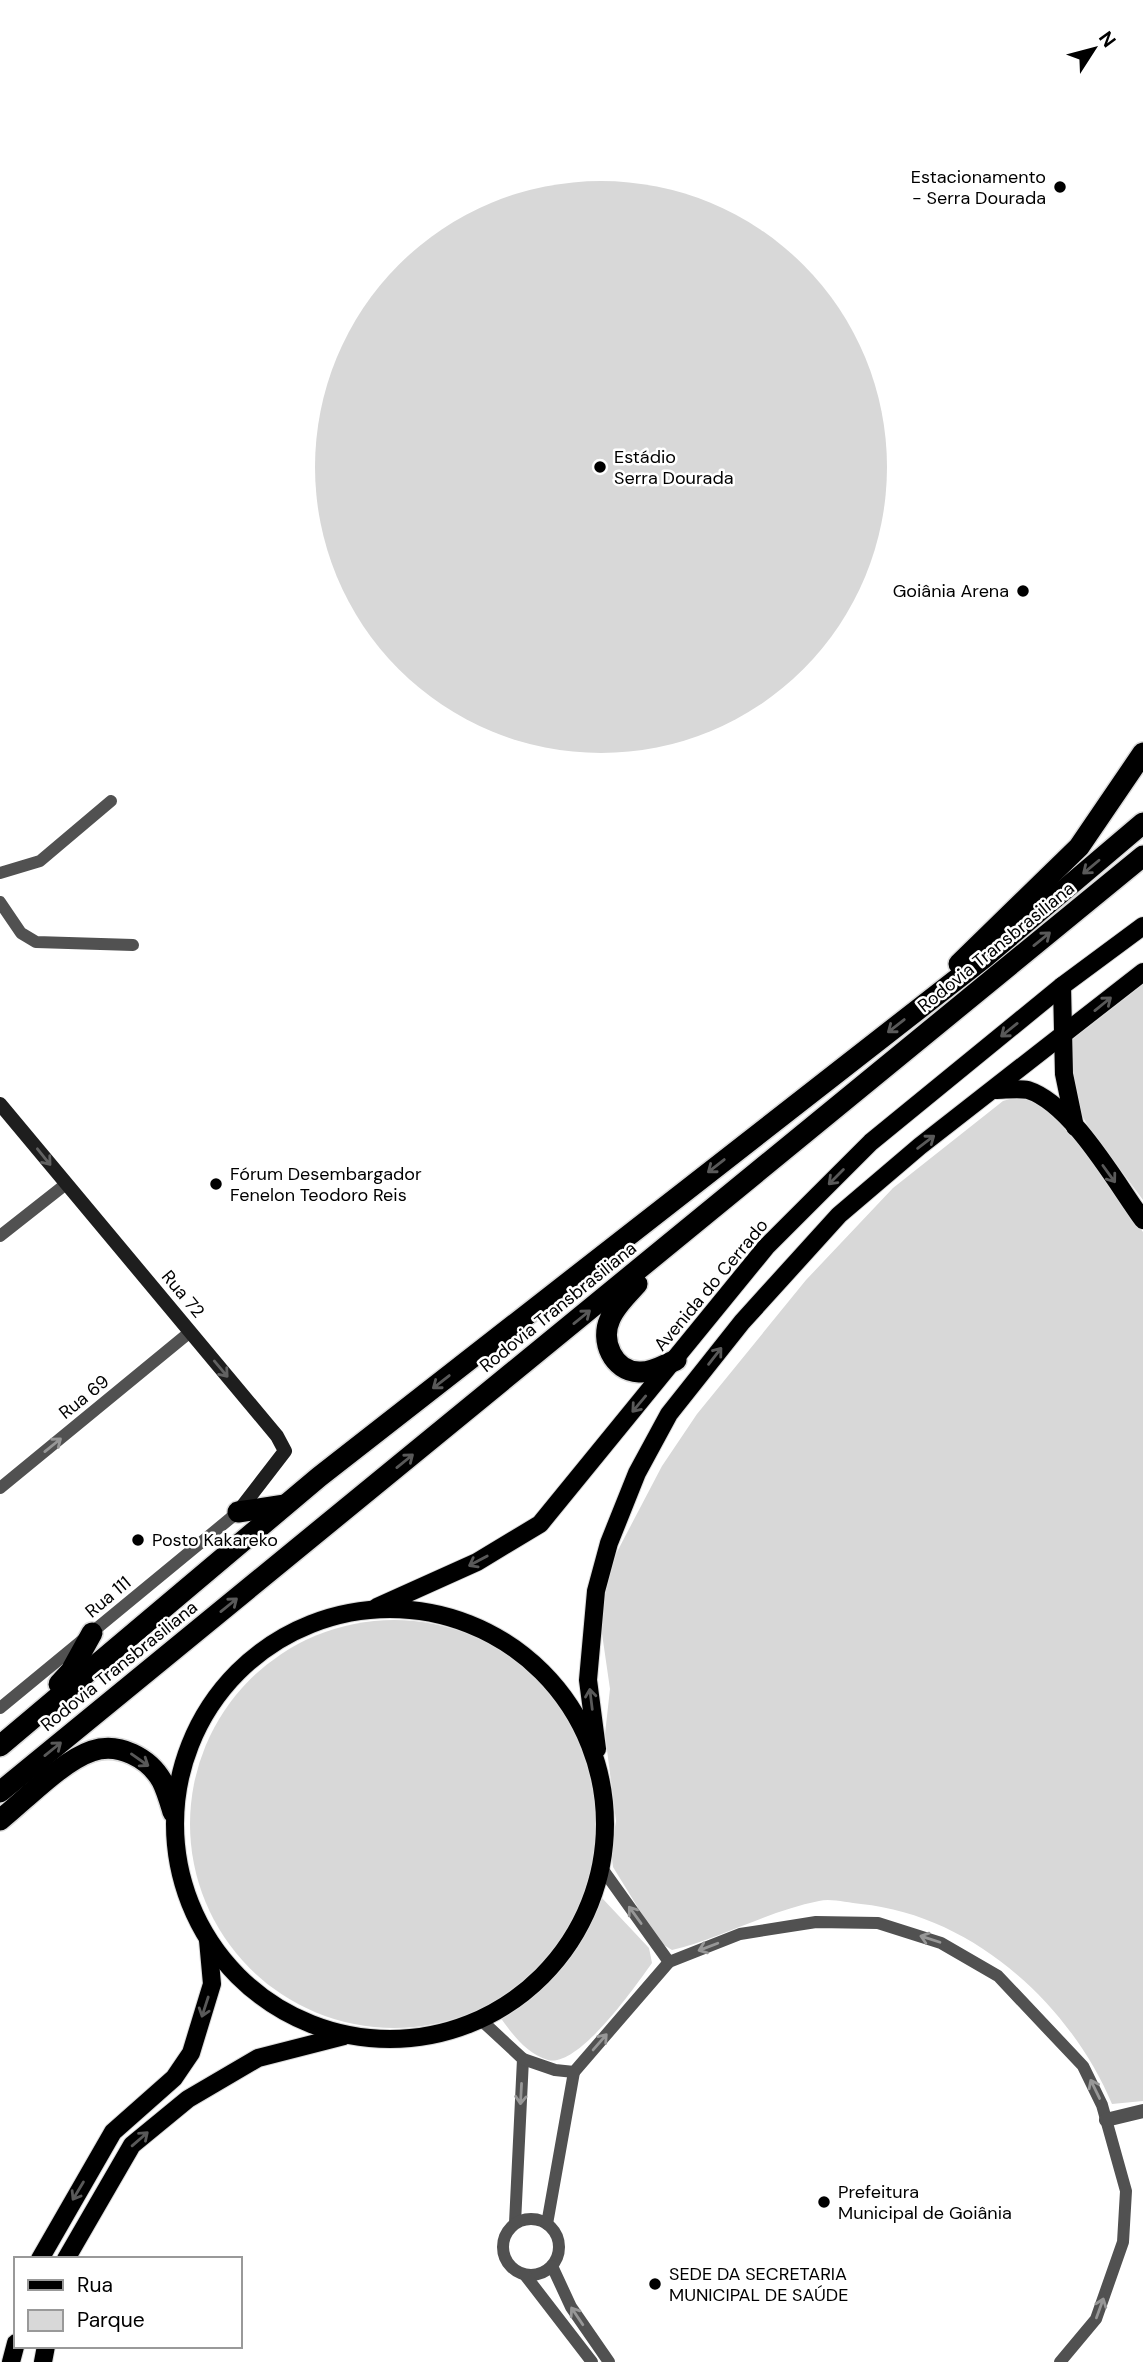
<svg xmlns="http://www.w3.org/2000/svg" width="1143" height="2362" font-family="'DM Sans',sans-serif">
  <rect width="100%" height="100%" fill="#fff"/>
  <!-- green -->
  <g fill="#d8d8d8">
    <circle cx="601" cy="467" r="286"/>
    <path d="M 1143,979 L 1143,1200 L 1089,1128 L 1079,1110 L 1069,1080 L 1071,1039 Z"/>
    <path d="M 1026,1094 L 1049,1108 L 1068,1128 L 1143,1232 L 1143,2101 L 1112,2104 C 1070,2004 972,1915 861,1904 C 848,1903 831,1898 819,1901 C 768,1911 722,1938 672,1950 L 659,1942 L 613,1867 L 611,1851 L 616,1821 L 605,1734 L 610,1689 L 596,1592 L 662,1466 L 697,1414 L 806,1280 L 893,1188 L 1003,1101 Z"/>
    <circle cx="394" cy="1824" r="204"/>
    <path d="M 602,1898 L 649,1948 L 652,1963 C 636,1985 579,2068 548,2060 C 527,2054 512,2034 500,2017 C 552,1982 577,1955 602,1898 Z"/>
  </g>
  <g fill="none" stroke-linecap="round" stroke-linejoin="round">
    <!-- primary casing -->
    <g stroke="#dbdbdb" stroke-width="20">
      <g id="primary">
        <path d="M 1062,986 L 1064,1074 L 1075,1127"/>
        <path d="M 995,1090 C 1005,1090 1018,1088 1028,1090 C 1072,1104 1116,1183 1143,1220"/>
        <path d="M 377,1607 L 477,1562 L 540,1524 L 766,1247 L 871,1142 L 1062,986 L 1143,926"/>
        <circle cx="390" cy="1824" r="215"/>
        <path d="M 597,1749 L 588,1680 L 596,1591 L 609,1543 L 637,1473 L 669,1414 L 742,1322 L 839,1215 L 920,1146 L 1143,972"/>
        <path d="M 40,2259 L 113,2132 L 174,2078 L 191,2053 L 212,1984 L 208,1940"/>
        <path d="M 66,2259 L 132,2145 L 188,2099 L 258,2058 L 344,2036"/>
        <path d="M 11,2362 L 16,2343"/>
        <path d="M 43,2362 L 46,2346"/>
      </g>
    </g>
    <!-- motorway casing -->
    <g stroke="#dbdbdb" stroke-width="24">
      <g id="motorway">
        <path d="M 959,964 L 1079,847 L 1143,753"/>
        <path d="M 637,1284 C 628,1294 615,1306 610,1319 C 600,1341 613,1371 639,1372 C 652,1373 664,1365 676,1360"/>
        <path d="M 238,1512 L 285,1505"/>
        <path d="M 59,1684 L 71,1671 L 92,1633"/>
        <path d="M 0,1746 L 319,1477 L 984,958 L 1143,823"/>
        <path d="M 0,1792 L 1143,856"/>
        <path d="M 0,1820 C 25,1800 62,1761 92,1751 C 119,1742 149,1758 162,1781 C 167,1791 170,1802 173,1812"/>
      </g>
    </g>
    <!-- minor -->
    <g stroke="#515151" stroke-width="12">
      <path d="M 0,873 L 40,861 L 111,801"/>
      <path d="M 0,902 L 21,933 L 36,942 L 133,945"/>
      <path d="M 0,1236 L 66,1184"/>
      <path d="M 0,1488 L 190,1332"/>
      <path d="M 0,1708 L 238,1512"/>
      <path d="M 601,1867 L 669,1962"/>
      <path d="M 481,2020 L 523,2059 L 515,2223"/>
      <path d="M 523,2059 L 555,2070 L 574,2072 L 669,1962 L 740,1934 L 816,1922 L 878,1923 L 941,1943 L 998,1976 L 1083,2066 L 1102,2105 L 1126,2191 L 1123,2242 L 1096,2319 L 1060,2362"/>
      <circle cx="531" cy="2247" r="28"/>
      <path d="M 547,2224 L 574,2072"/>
      <path d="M 552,2266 L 571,2307 L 609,2362"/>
      <path d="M 525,2275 L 592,2362"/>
    </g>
    <!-- tertiary -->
    <path stroke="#515151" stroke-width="14" d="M 1106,2120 L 1143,2111"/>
    <!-- secondary -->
    <path stroke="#1e1e1e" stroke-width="14" d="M 0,1104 L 277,1436 L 285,1451 L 238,1512"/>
    <!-- primary -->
    <use href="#primary" stroke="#000" stroke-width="18"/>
    <!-- motorway -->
    <use href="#motorway" stroke="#000" stroke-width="21"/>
  </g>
  <!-- one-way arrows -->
  <defs><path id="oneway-shaft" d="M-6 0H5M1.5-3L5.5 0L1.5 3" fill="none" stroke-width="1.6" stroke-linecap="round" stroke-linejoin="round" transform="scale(1.75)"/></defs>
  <g stroke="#595959">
    <use href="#oneway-shaft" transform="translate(1091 867) rotate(140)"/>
    <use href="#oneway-shaft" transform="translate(1042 939) rotate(-39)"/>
    <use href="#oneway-shaft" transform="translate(1103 1004) rotate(-39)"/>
    <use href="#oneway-shaft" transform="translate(896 1026) rotate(142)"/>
    <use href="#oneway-shaft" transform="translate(1009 1030) rotate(141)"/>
    <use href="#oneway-shaft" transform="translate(926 1142) rotate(-37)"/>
    <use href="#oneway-shaft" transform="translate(716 1166) rotate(142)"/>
    <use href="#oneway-shaft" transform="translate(1109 1174) rotate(54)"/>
    <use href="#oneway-shaft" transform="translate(836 1177) rotate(135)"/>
    <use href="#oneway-shaft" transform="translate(582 1317) rotate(-39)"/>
    <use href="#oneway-shaft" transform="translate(715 1356) rotate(-52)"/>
    <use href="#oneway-shaft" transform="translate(441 1382) rotate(142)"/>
    <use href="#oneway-shaft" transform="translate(639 1404) rotate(130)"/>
    <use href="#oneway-shaft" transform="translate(405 1461) rotate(-39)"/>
    <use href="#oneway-shaft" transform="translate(478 1561) rotate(152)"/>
    <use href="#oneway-shaft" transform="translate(229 1605) rotate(-39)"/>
    <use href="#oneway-shaft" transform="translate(591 1699) rotate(-97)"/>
    <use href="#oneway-shaft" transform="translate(53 1749) rotate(-39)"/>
    <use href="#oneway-shaft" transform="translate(140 1760) rotate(35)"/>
    <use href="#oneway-shaft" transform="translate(205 2007) rotate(108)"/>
    <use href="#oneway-shaft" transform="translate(140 2139) rotate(-41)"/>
    <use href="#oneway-shaft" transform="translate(78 2191) rotate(121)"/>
  </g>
  <g stroke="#626262">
    <use href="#oneway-shaft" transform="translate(44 1157) rotate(51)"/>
    <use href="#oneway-shaft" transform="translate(221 1369) rotate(50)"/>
  </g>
  <g stroke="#979797">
    <use href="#oneway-shaft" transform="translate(53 1445) rotate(-39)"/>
    <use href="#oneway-shaft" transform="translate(635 1915) rotate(-126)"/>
    <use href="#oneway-shaft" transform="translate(930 1939) rotate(-162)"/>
    <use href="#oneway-shaft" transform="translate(708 1947) rotate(159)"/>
    <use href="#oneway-shaft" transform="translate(600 2042) rotate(-49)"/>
    <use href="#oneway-shaft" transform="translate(1095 2089) rotate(-116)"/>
    <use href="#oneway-shaft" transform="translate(521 2094) rotate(93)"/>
    <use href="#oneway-shaft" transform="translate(1100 2308) rotate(-70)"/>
    <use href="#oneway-shaft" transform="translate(577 2316) rotate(-124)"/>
  </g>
  <!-- markers -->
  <g fill="#000" stroke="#fff" stroke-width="2.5">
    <circle cx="1060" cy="187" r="7"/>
    <circle cx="600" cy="467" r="7"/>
    <circle cx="1023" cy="591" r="7"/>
    <circle cx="216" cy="1184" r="7"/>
    <circle cx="138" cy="1540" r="7"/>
    <circle cx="824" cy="2202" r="7"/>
    <circle cx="655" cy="2284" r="7"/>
  </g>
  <g text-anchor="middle" stroke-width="5" stroke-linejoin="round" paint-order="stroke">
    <!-- poi labels -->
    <g font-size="18" fill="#000" stroke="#fff" text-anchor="start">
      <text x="1046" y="183" text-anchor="end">Estacionamento<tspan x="1046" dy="21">- Serra Dourada</tspan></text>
      <text x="614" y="463">Estádio<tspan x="614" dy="21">Serra Dourada</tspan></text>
      <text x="1009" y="597" text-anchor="end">Goiânia Arena</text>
      <text x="230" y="1180">Fórum Desembargador<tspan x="230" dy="21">Fenelon Teodoro Reis</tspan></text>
      <text x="152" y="1546">Posto Kakareko</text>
      <text x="838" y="2198">Prefeitura<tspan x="838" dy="21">Municipal de Goiânia</tspan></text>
      <text x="669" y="2280">SEDE DA SECRETARIA<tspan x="669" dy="21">MUNICIPAL DE SAÚDE</tspan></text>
    </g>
    <!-- street labels -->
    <g font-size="18" fill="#000" stroke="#fff">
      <text transform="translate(996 947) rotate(-39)" y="6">Rodovia Transbrasiliana</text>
      <text transform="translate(711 1285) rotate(-50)" y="6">Avenida do Cerrado</text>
      <text transform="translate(183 1294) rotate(50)" y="6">Rua 72</text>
      <text transform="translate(558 1307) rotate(-39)" y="6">Rodovia Transbrasiliana</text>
      <text transform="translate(84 1397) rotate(-39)" y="6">Rua 69</text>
      <text transform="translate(108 1597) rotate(-40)" y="6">Rua 111</text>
      <text transform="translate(119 1666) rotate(-39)" y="6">Rodovia Transbrasiliana</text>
    </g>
  </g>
  <!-- legend -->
  <rect x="14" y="2257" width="228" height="91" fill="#ffffff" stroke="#999999" stroke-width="2"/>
  <rect x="28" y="2280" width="35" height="10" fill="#000000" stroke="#999999" stroke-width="2"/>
  <text x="77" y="2292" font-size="21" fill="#000000">Rua</text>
  <rect x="28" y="2310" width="35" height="21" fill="#d8d8d8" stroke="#999999" stroke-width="2"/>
  <text x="77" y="2327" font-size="21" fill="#000000">Parque</text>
  <!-- north arrow -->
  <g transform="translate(1094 49) rotate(54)" stroke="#ffffff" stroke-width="5" paint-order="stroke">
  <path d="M0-5L12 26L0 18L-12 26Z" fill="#000000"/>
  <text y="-10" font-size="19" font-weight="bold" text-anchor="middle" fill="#000000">N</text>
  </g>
</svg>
